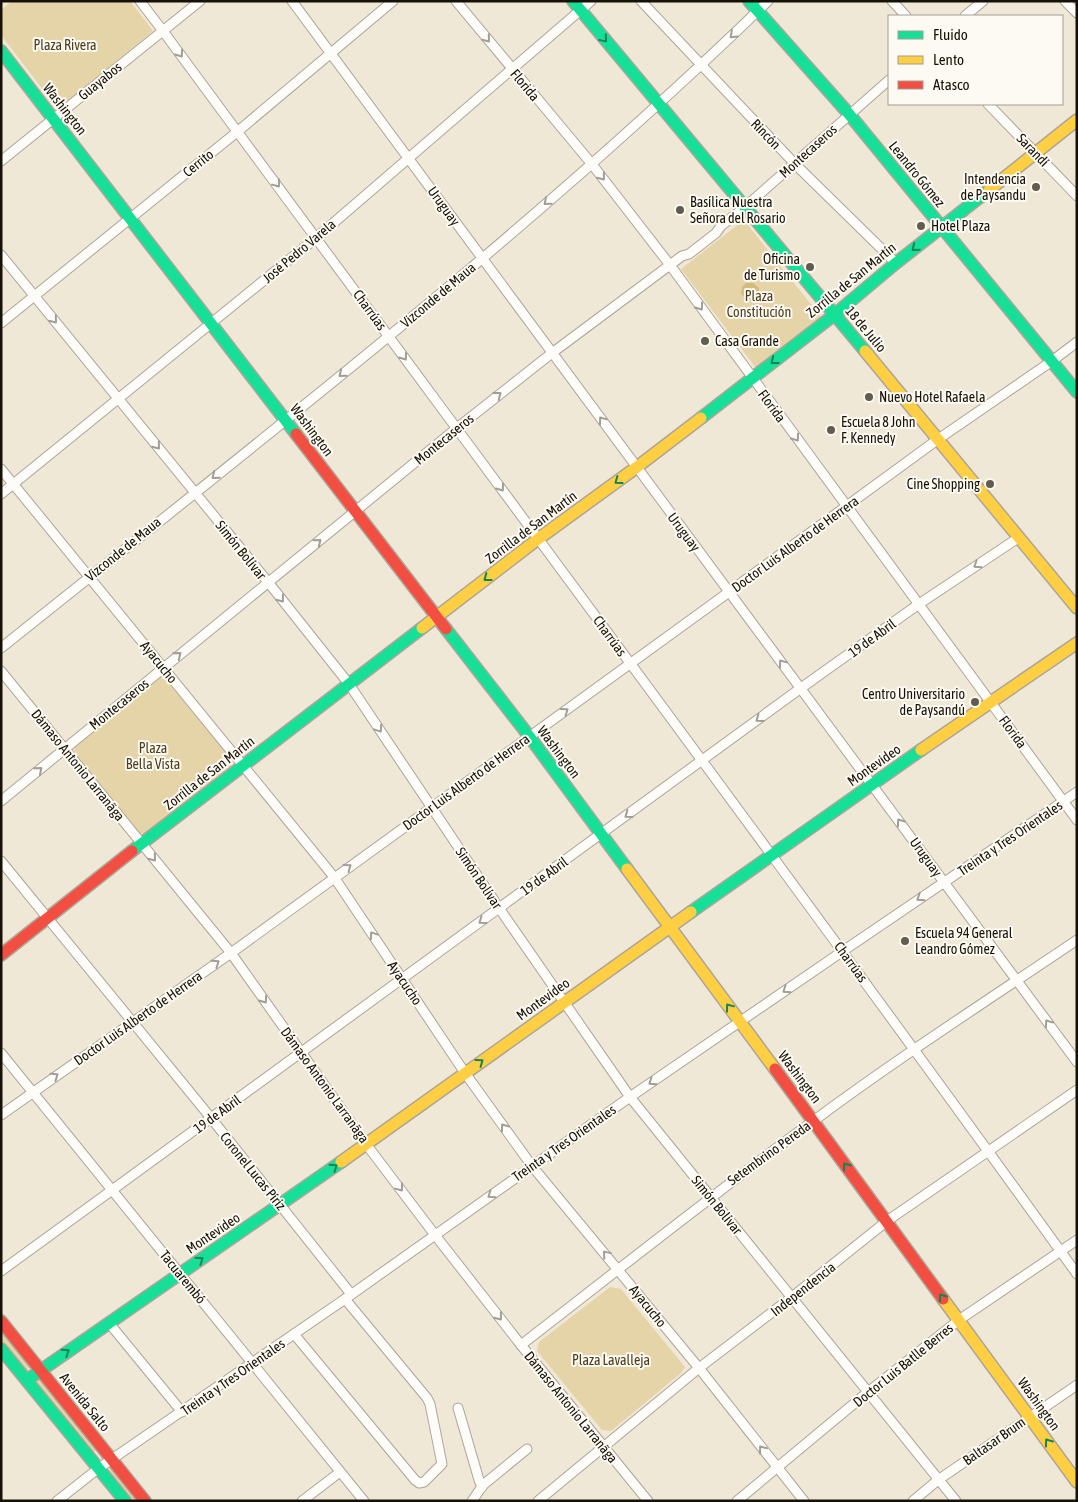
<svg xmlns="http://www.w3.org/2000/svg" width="1078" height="1502" font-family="'Asap Condensed',sans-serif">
  <rect width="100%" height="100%" fill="#f0e8d6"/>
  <!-- green -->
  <g fill="#e6d4a9">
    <path d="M 12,1 L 130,1 L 153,31 L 58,109 L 1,35 L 1,10 Z"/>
    <path d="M 744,220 L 821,317 L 756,368 L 681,269 Z"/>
    <path d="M 160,677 L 165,679 L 232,760 L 231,768 L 146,834 L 139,833 L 74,752 L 75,747 Z"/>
    <path d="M 610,1287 L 621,1289 L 685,1367 L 681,1373 L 611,1431 L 602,1430 L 537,1351 L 539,1342 Z"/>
    <path d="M 1,1331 L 31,1367 L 25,1371 L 1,1342 Z"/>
    <path d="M 41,1379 L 98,1449 L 92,1453 L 36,1383 Z"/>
    <path d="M 111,1468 L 138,1501 L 129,1501 L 106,1472 Z"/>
  </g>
  <!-- water -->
  <path fill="#d3ba7d" d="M 746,283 L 753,283 L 759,288 L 758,296 L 755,299 L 747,300 L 741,294 L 742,287 Z"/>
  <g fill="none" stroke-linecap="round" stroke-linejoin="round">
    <!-- street casing -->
    <g stroke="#aca598" stroke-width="11">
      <g id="street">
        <path d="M 140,1 L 163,31 C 468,445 776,857 1077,1274"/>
        <path d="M 292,1 L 1077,1062"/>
        <path d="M 456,1 L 591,163 L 670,265 L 1077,820"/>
        <path d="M 641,1 L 795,164 L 896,263"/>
        <path d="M 892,1 L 906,16"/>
        <path d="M 1065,1 L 1077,13"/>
        <path d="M 965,16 L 983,1"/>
        <path d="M 988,104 L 1077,196"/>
        <path d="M 1,161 L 200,1"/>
        <path d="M 1,255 L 268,582 L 349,684 L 499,908 L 630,1097 L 956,1501"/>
        <path d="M 1,323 L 237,132 L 393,1"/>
        <path d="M 1,469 L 334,877 L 465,1073 L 532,1166 L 699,1368 L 804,1501"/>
        <path d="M 1,494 L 316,238 L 591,1"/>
        <path d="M 1,648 C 262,439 528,234 768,1"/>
        <path d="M 1,671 L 231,953 L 366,1144 L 435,1235 L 521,1345 L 648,1501"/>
        <path d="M 1,801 L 457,428 L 552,353 L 682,256 L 689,254 L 716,233 L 721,226 L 745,207 L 889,80"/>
        <path d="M 1,861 L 211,1118 L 351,1294"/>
        <path d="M 1,1053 L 364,1501"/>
        <path d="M 1,1115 L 231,953 L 729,592 L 937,440 L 1052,361 L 1077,342"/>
        <path d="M 1,1271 L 801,688 L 919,604 L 1018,538"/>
        <path d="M 109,1323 L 182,1412"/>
        <path d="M 294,1334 L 415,1480 L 419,1483 L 424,1482 L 442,1464 L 430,1404 L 427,1398 L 345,1299"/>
        <path d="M 521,1345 C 618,1270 713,1194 812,1122 C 898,1058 988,1000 1077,940"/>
        <path d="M 458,1408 L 479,1480 L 482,1487"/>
        <path d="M 57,1501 L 99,1468 L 345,1299 L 630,1097 L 843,951 L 1077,792"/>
        <path d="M 302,1501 L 340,1472"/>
        <path d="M 472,1501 L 483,1485 L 527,1449"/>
        <path d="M 538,1501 L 699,1368 L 792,1297 L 887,1221 L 1077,1090"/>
        <path d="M 737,1501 L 868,1392 L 959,1320 L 1077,1240"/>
        <path d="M 913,1501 L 938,1480 L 1077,1385"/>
      </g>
    </g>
    <!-- fast casing -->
    <g stroke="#aca598" stroke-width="14">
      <g id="fast">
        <path d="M 573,1 L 865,351"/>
        <path d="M 749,1 L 849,114 L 1077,392"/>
        <path d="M 1,51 L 296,434"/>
        <path d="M 701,418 L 834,315 L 896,263 L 989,190"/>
        <path d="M 446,629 L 529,736 L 627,869"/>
        <path d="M 132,851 L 422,628"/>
        <path d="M 691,912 L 921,750"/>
        <path d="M 1,1349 L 125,1501"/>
        <path d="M 27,1380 L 341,1162"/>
      </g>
    </g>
    <!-- slow casing -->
    <g stroke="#aca598" stroke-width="14">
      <g id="slow">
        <path d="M 989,190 L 1077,120"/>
        <path d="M 865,351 L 1077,608"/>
        <path d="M 422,628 L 538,539 L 637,467 L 701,418"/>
        <path d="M 921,750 L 1077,643"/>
        <path d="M 627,869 L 775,1069"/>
        <path d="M 341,1162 L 691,912"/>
        <path d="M 943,1299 L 1077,1482"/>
      </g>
    </g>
    <!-- jam casing -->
    <g stroke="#aca598" stroke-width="14">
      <g id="jam">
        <path d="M 296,434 L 446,629"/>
        <path d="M 1,955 L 132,851"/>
        <path d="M 775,1069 L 943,1299"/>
        <path d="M 1,1321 L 145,1501"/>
      </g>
    </g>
    <!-- street -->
    <use href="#street" stroke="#fdfcf9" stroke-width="9"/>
    <!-- fast -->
    <use href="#fast" stroke="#16e098" stroke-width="11"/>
    <!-- slow -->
    <use href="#slow" stroke="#ffcf43" stroke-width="11"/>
    <!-- jam -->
    <use href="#jam" stroke="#f24e42" stroke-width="11"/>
  </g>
  <!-- one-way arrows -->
  <defs><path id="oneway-chevron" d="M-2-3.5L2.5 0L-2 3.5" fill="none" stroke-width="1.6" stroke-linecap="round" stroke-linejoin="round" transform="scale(1.25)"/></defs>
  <g stroke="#a19e98">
    <use href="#oneway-chevron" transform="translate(733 35) rotate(137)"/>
    <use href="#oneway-chevron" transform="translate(487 39) rotate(51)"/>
    <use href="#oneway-chevron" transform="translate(180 54) rotate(54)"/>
    <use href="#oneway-chevron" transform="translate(602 177) rotate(52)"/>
    <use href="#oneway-chevron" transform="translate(277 184) rotate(53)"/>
    <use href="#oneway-chevron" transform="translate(547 202) rotate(139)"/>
    <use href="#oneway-chevron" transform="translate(700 307) rotate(54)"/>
    <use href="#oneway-chevron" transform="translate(54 320) rotate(51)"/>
    <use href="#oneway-chevron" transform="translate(404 357) rotate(54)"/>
    <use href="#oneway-chevron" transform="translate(342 374) rotate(141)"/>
    <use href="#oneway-chevron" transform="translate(498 395) rotate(-38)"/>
    <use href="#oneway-chevron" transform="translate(602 420) rotate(-127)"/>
    <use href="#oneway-chevron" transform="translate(796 438) rotate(54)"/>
    <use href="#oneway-chevron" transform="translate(157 446) rotate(51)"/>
    <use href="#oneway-chevron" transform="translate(215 476) rotate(141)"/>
    <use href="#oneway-chevron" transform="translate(501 488) rotate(54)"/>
    <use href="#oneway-chevron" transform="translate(318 542) rotate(-39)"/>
    <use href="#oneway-chevron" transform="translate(977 565) rotate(146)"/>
    <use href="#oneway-chevron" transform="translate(281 599) rotate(52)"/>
    <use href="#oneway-chevron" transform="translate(178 655) rotate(-39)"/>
    <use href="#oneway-chevron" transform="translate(782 663) rotate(-127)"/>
    <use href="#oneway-chevron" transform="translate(565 711) rotate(-36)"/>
    <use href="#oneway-chevron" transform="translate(759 719) rotate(144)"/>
    <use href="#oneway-chevron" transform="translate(379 729) rotate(56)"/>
    <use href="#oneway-chevron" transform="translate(39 770) rotate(-40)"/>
    <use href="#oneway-chevron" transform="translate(628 815) rotate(144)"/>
    <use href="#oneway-chevron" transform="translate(900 822) rotate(-126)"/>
    <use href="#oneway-chevron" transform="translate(153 858) rotate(51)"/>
    <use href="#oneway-chevron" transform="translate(348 867) rotate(-36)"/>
    <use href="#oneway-chevron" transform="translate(920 898) rotate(146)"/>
    <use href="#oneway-chevron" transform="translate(482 921) rotate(144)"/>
    <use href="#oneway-chevron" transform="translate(373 935) rotate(-124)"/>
    <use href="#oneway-chevron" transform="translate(216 963) rotate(-35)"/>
    <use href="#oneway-chevron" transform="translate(786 990) rotate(145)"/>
    <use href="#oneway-chevron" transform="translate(264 1000) rotate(55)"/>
    <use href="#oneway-chevron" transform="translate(1048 1023) rotate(-126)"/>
    <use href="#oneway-chevron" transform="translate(55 1076) rotate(-35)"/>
    <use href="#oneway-chevron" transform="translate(652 1082) rotate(145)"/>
    <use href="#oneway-chevron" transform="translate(504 1127) rotate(-126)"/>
    <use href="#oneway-chevron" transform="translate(400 1188) rotate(53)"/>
    <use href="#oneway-chevron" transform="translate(491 1195) rotate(145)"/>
    <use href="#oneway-chevron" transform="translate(606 1254) rotate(-130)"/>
    <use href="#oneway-chevron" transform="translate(499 1317) rotate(52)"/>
    <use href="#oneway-chevron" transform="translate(762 1449) rotate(-128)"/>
  </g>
  <g stroke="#168356">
    <use href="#oneway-chevron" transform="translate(604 39) rotate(50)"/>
    <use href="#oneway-chevron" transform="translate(915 248) rotate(141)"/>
    <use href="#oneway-chevron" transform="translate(774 361) rotate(142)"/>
    <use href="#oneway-chevron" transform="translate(618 481) rotate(144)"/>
    <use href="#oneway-chevron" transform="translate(487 578) rotate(143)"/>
    <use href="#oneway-chevron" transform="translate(729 1007) rotate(-127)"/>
    <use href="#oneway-chevron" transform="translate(480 1062) rotate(-36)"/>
    <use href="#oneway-chevron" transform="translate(846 1166) rotate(-126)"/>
    <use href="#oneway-chevron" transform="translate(334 1167) rotate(-35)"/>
    <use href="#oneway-chevron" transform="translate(200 1260) rotate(-34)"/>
    <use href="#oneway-chevron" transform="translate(942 1297) rotate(-126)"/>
    <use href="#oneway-chevron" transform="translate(66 1352) rotate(-34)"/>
    <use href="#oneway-chevron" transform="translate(1048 1442) rotate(-126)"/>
  </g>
  <!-- markers -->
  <g fill="#625c4f" stroke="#fdfaf3" stroke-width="2">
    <circle cx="1036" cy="187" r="5"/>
    <circle cx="680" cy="210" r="5"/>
    <circle cx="921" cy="226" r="5"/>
    <circle cx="810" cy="267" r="5"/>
    <circle cx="705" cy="341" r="5"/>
    <circle cx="869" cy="397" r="5"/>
    <circle cx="831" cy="430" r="5"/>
    <circle cx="990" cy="484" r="5"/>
    <circle cx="975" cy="702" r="5"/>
    <circle cx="905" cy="941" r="5"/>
  </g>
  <g text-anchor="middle" stroke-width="4" stroke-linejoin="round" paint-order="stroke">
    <!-- park labels -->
    <g font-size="14" fill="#4b3d1b" stroke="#fdfaf3">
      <text x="65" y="50">Plaza Rivera</text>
      <text x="759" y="301">Plaza<tspan x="759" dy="16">Constitución</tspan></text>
      <text x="153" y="753">Plaza<tspan x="153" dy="16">Bella Vista</tspan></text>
      <text x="611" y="1365">Plaza Lavalleja</text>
    </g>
    <!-- street labels -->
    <g font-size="14" fill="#161106" stroke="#fdfaf3">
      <text transform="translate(100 81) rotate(-39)" y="5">Guayabos</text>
      <text transform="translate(525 85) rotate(50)" y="5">Florida</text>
      <text transform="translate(65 109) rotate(52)" y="5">Washington</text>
      <text transform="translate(766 134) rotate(46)" y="5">Rincón</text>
      <text transform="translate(1033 150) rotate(46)" y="5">Sarandí</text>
      <text transform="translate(808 151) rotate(-42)" y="5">Montecaseros</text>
      <text transform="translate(198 163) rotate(-39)" y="5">Cerrito</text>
      <text transform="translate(917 174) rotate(51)" y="5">Leandro Gómez</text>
      <text transform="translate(444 206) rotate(54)" y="5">Uruguay</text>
      <text transform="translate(299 251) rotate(-40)" y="5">José Pedro Varela</text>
      <text transform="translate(851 280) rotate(-39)" y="5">Zorrilla de San Martín</text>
      <text transform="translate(438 295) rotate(-40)" y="5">Vizconde de Maua</text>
      <text transform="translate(370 310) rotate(54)" y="5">Charrúas</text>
      <text transform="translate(866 329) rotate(50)" y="5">18 de Julio</text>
      <text transform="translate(772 406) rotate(54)" y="5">Florida</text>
      <text transform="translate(312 430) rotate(53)" y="5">Washington</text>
      <text transform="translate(444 439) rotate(-39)" y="5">Montecaseros</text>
      <text transform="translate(531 527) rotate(-37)" y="5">Zorrilla de San Martín</text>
      <text transform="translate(684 532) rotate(53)" y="5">Uruguay</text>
      <text transform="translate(795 544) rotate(-36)" y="5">Doctor Luis Alberto de Herrera</text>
      <text transform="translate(123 549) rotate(-39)" y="5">Vizconde de Maua</text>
      <text transform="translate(241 550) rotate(51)" y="5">Simón Bolívar</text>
      <text transform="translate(610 636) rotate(54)" y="5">Charrúas</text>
      <text transform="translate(872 638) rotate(-36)" y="5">19 de Abril</text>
      <text transform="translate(159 662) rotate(51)" y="5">Ayacucho</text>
      <text transform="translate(119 704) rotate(-39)" y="5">Montecaseros</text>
      <text transform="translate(1013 732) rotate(54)" y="5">Florida</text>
      <text transform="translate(559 752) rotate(53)" y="5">Washington</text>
      <text transform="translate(78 765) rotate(51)" y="5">Dámaso Antonio Larranãga</text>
      <text transform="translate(874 765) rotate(-35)" y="5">Montevideo</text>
      <text transform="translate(209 773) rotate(-38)" y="5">Zorrilla de San Martín</text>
      <text transform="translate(466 782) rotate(-36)" y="5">Doctor Luis Alberto de Herrera</text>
      <text transform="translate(1010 838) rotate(-34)" y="5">Treinta y Tres Orientales</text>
      <text transform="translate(926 857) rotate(54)" y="5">Uruguay</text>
      <text transform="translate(544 876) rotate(-36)" y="5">19 de Abril</text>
      <text transform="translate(479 878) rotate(56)" y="5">Simón Bolívar</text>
      <text transform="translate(851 962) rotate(54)" y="5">Charrúas</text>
      <text transform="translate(405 983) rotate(56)" y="5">Ayacucho</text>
      <text transform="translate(543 999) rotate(-36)" y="5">Montevideo</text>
      <text transform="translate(138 1018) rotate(-35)" y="5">Doctor Luis Alberto de Herrera</text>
      <text transform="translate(800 1077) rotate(53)" y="5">Washington</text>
      <text transform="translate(325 1085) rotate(54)" y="5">Dámaso Antonio Larranãga</text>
      <text transform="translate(217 1114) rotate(-36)" y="5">19 de Abril</text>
      <text transform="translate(564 1143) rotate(-35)" y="5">Treinta y Tres Orientales</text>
      <text transform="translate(769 1153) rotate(-36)" y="5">Setembrino Pereda</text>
      <text transform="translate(253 1171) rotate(51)" y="5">Coronel Lucas Píriz</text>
      <text transform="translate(717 1205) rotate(51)" y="5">Simón Bolívar</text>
      <text transform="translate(213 1233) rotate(-34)" y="5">Montevideo</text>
      <text transform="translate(183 1277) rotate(51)" y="5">Tacuarembó</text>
      <text transform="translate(803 1289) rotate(-38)" y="5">Independencia</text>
      <text transform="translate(648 1306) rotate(51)" y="5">Ayacucho</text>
      <text transform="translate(903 1365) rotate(-39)" y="5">Doctor Luis Batlle Berres</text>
      <text transform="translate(233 1377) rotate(-35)" y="5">Treinta y Tres Orientales</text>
      <text transform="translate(85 1402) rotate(51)" y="5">Avenida Salto</text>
      <text transform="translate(1039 1404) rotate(54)" y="5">Washington</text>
      <text transform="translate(571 1407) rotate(51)" y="5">Dámaso Antonio Larranãga</text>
      <text transform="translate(994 1441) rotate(-35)" y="5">Baltasar Brum</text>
    </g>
    <!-- poi labels -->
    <g font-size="14" fill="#161106" stroke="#fdfaf3" text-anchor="start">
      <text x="1026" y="184" text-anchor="end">Intendencia<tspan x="1026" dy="16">de Paysandu</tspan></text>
      <text x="690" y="207">Basílica Nuestra<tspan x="690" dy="16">Señora del Rosario</tspan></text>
      <text x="931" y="231">Hotel Plaza</text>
      <text x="800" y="264" text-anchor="end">Oficina<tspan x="800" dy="16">de Turismo</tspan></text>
      <text x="715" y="346">Casa Grande</text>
      <text x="879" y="402">Nuevo Hotel Rafaela</text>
      <text x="841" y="427">Escuela 8 John<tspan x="841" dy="16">F. Kennedy</tspan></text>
      <text x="980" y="489" text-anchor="end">Cine Shopping</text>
      <text x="965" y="699" text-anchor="end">Centro Universitario<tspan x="965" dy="16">de Paysandú</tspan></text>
      <text x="915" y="938">Escuela 94 General<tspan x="915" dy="16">Leandro Gómez</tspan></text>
    </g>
  </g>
  <!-- border -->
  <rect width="1078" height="1502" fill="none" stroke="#161106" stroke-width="5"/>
  <!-- legend -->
  <rect x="888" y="15" width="175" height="90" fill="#fdfaf3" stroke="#a19d94"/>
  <rect x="898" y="31" width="25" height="8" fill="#16e098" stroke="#a19d94"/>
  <text x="933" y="40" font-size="15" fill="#161106">Fluido</text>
  <rect x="898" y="56" width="25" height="8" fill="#ffcf43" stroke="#a19d94"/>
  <text x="933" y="65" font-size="15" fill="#161106">Lento</text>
  <rect x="898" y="81" width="25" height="8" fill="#f24e42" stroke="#a19d94"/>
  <text x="933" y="90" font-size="15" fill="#161106">Atasco</text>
</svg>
